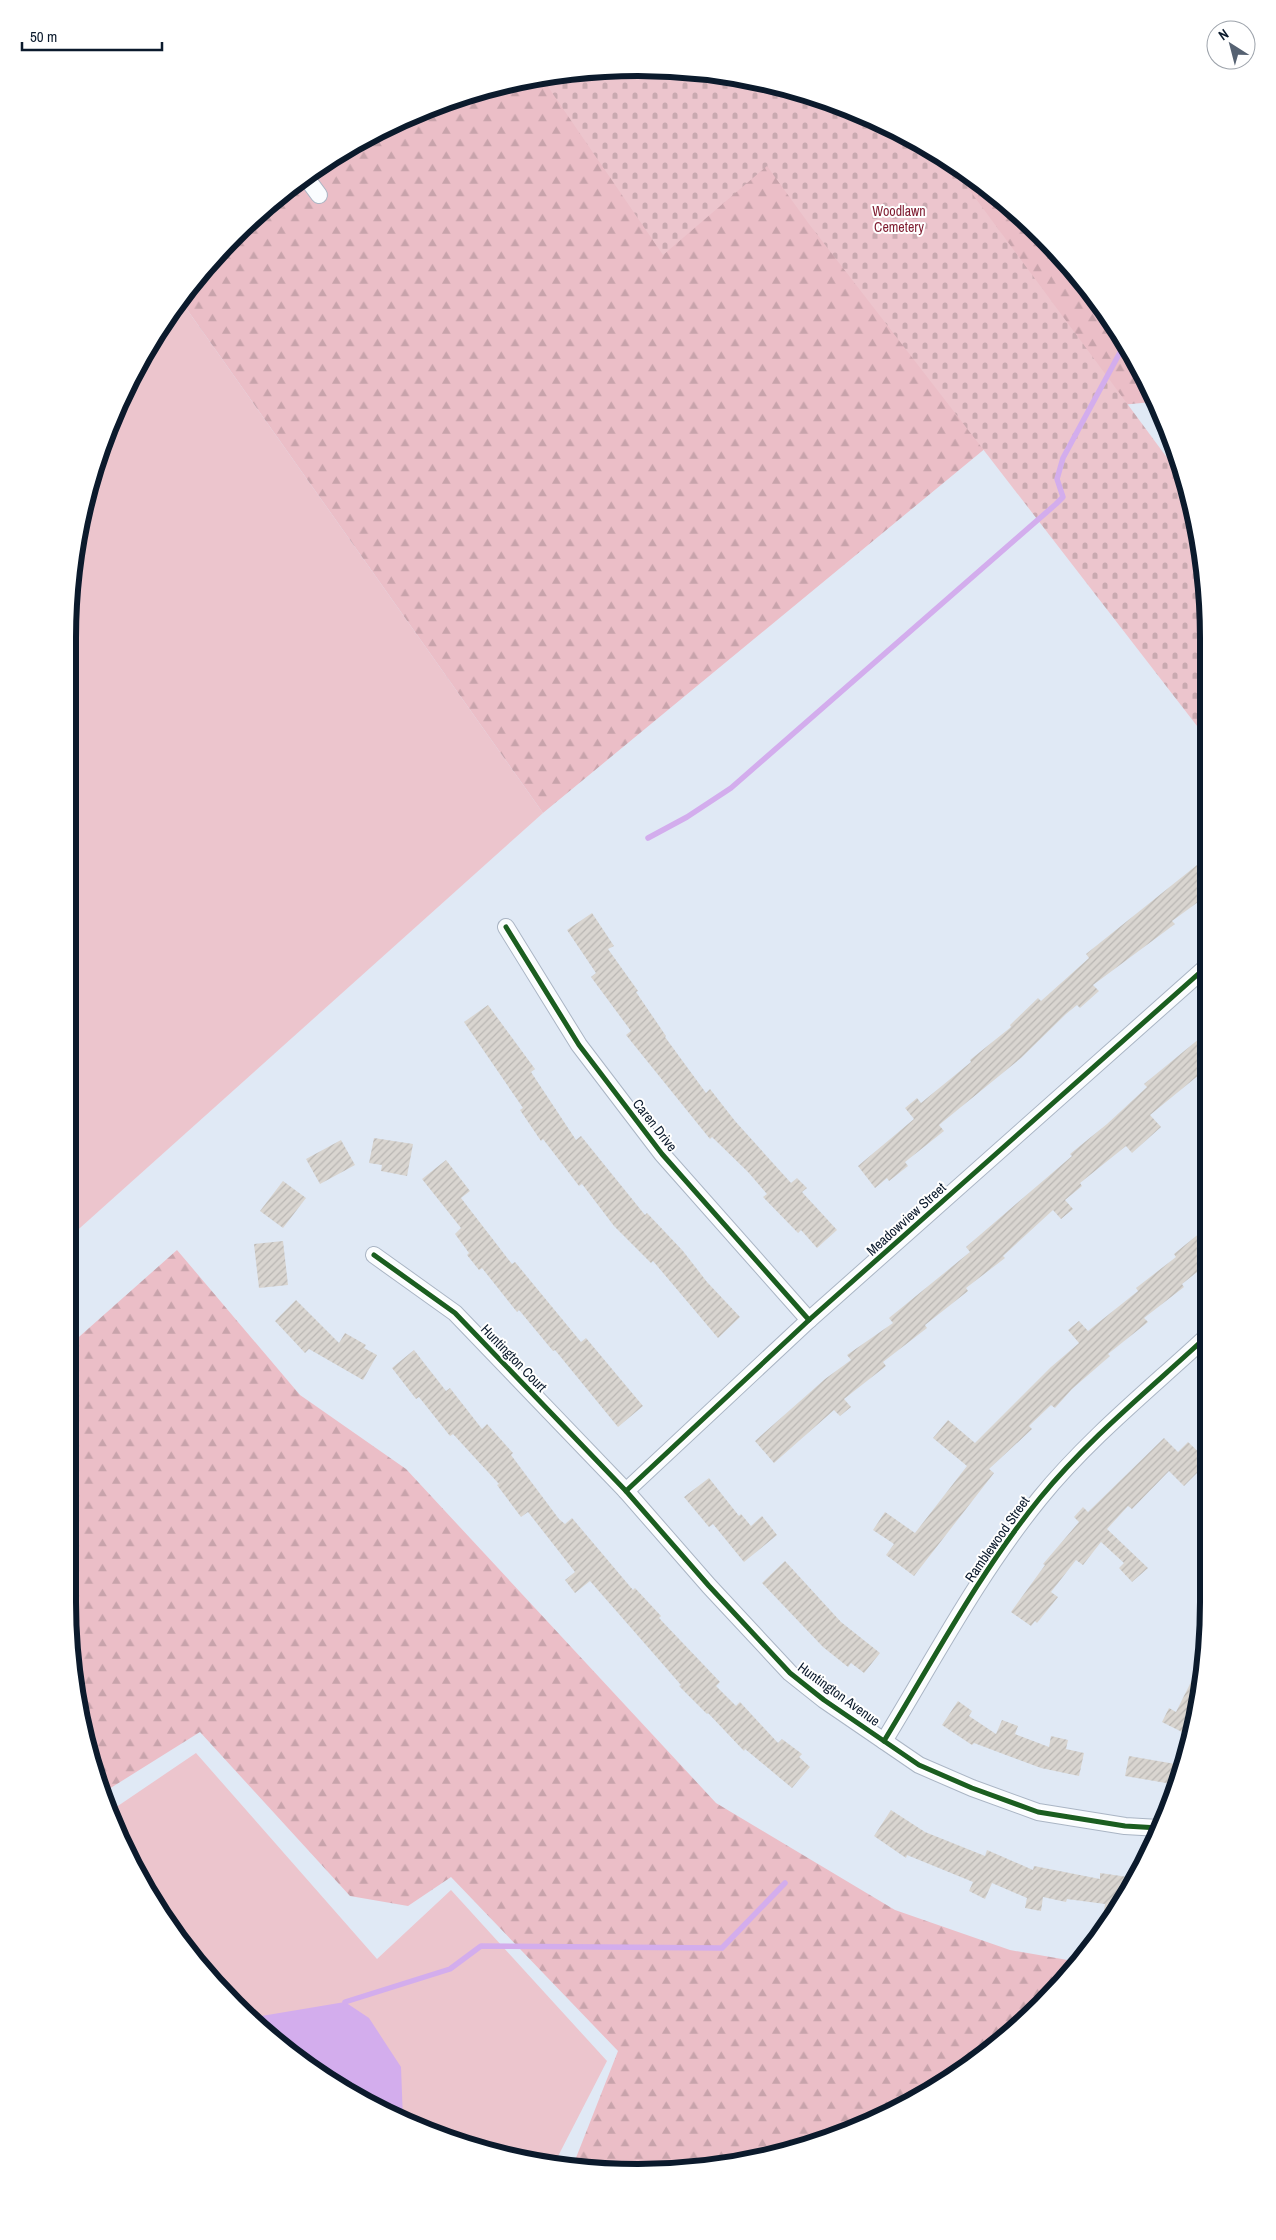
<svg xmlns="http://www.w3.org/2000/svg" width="1276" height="2240" font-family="'Archivo Narrow',sans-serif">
  <defs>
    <pattern id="forest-firs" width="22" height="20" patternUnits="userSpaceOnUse" patternTransform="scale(1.25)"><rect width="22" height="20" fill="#ebbec7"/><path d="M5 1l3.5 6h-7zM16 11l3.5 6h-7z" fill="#c8a3ab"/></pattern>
    <pattern id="cemetery-stones" width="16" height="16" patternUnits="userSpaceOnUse" patternTransform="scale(1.25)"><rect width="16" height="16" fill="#ecc5cd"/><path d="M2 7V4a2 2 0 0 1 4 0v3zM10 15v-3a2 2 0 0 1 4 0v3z" fill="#c9a9b0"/></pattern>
    <pattern id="building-hatch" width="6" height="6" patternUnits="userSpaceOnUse" patternTransform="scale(1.25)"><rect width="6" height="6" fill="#d9d5d0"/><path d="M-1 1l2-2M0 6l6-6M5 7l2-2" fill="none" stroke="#b9b6b3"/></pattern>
  </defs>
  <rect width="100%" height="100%" fill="#e0e9f5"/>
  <!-- grass -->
  <g fill="#ecc5cd">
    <path d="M 181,301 L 543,813 L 71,1236 L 69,601 L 98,455 L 144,353 Z"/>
    <path d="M 196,1753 L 377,1959 L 451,1890 L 607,2061 L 553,2166 L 490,2153 L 386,2114 L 321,2076 L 235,2006 L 185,1949 L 126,1855 L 109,1812 Z"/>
  </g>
  <!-- forest -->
  <g fill="url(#forest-firs)">
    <path d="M 601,69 L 713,72 L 822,98 L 924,144 L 1041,234 L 1113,321 L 1152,402 L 1027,414 L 543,813 L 181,301 L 209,262 L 291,185 L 386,126 L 491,87 Z"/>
    <path d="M 177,1250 L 300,1395 L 406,1469 L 716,1803 L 895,1910 L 1010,1950 L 1079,1962 L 1067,1978 L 1014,2031 L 923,2096 L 856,2129 L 750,2161 L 675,2171 L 572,2168 L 618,2051 L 451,1877 L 408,1906 L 350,1896 L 200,1732 L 101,1794 L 72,1677 L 71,1344 Z"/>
  </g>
  <!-- cemetery -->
  <path fill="url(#cemetery-stones)" d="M 601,69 L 713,72 L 822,98 L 923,144 L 951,165 L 1185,482 L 1204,564 L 1204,735 L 809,224 L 767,166 L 663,255 L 542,78 Z"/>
  <!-- water -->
  <path fill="#d3aded" d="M 345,2002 L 369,2018 L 401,2067 L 403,2120 C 345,2098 298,2057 250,2018 Z"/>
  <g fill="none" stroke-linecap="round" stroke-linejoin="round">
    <!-- stream -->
    <g stroke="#d3aded" stroke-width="5.5">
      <path d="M 648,838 L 687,817 L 731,788 L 1056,504 L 1063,497 L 1057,479 L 1063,458 L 1124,345"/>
      <path d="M 345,2002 L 450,1969 L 481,1946 L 722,1948 L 785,1883"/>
    </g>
  </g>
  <!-- building -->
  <g fill="url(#building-hatch)">
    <path d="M 1197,865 L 1205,875 L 1205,897 L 1172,921 L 1175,924 L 1093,985 L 1099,991 L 1080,1008 L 1077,1005 L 1066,1014 L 1021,1058 L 939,1125 L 944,1131 L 905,1162 L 908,1166 L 889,1181 L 887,1178 L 875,1188 L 858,1166 L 914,1119 L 905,1108 L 917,1098 L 921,1103 L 971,1062 L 970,1060 L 1011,1027 L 1010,1025 L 1038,998 L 1041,1001 L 1089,958 L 1086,954 Z"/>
    <path d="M 592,913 L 614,946 L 608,949 L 638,991 L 636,992 L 666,1036 L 665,1037 L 706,1093 L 710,1089 L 735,1121 L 791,1183 L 797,1178 L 807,1188 L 802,1192 L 837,1230 L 817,1248 L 801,1230 L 798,1233 L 763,1197 L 767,1194 L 748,1172 L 712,1137 L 710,1139 L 626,1035 L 631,1031 L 591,977 L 596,973 L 567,930 Z"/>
    <path d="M 488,1005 L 535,1069 L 531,1072 L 576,1140 L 581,1136 L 645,1215 L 647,1213 L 683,1251 L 707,1282 L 740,1317 L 718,1338 L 653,1261 L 651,1263 L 614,1226 L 582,1184 L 579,1186 L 543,1139 L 541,1141 L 520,1110 L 523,1108 L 464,1022 Z"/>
    <path d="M 1205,1034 L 1205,1070 L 1150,1115 L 1161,1127 L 1132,1153 L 1126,1146 L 1080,1183 L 1082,1186 L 1065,1200 L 1073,1209 L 1061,1219 L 1053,1210 L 1003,1256 L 1005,1258 L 966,1288 L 968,1291 L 925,1325 L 927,1328 L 883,1362 L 886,1366 L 844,1399 L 851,1407 L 840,1416 L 834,1410 L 774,1463 L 755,1441 L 825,1379 L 851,1360 L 847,1355 L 893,1323 L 889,1318 L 970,1252 L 966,1247 L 1072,1156 L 1070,1154 L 1107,1124 L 1147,1087 L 1144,1084 Z"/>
    <path d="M 374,1138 L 413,1144 L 407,1176 L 381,1171 L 382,1165 L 369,1163 Z"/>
    <path d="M 341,1140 L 355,1165 L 320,1184 L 306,1159 Z"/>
    <path d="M 446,1160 L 470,1191 L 461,1198 L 512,1264 L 515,1262 L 581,1342 L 586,1338 L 643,1406 L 618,1427 L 555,1350 L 553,1351 L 519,1310 L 517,1312 L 482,1268 L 479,1270 L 467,1255 L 469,1253 L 455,1234 L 461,1228 L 422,1179 Z"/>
    <path d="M 283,1181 L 306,1198 L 283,1228 L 260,1211 Z"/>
    <path d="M 1206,1228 L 1206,1265 L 1182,1284 L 1184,1287 L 1144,1318 L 1148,1322 L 1108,1354 L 1110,1356 L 1072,1389 L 1055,1408 L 1051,1405 L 1029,1426 L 1032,1429 L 989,1469 L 994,1473 L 914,1576 L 886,1555 L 894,1544 L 873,1530 L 885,1512 L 915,1533 L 967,1466 L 933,1438 L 948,1420 L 975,1443 L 1051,1367 L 1079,1343 L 1068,1330 L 1079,1321 L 1088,1331 L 1138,1291 L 1136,1288 L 1176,1257 L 1174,1254 Z"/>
    <path d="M 283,1241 L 288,1285 L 259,1288 L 254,1244 Z"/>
    <path d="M 296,1300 L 339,1343 L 345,1333 L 366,1345 L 364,1348 L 377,1355 L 363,1380 L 309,1349 L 305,1353 L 275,1321 Z"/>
    <path d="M 414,1350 L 446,1391 L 450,1388 L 482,1429 L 487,1424 L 513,1453 L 511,1455 L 559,1519 L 565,1524 L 572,1518 L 633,1590 L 635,1588 L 661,1616 L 659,1618 L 720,1682 L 716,1686 L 736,1706 L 740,1702 L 778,1743 L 782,1739 L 802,1754 L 799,1757 L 810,1767 L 792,1788 L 745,1749 L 744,1751 L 708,1713 L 707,1714 L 679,1686 L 681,1685 L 590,1581 L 575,1593 L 565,1580 L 575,1572 L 528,1512 L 521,1517 L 497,1485 L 499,1484 L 453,1434 L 450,1436 L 419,1397 L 416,1399 L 392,1368 Z"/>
    <path d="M 1164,1438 L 1178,1452 L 1188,1442 L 1207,1460 L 1207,1463 L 1184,1486 L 1169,1471 L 1132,1509 L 1128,1506 L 1107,1529 L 1148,1568 L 1132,1582 L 1119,1568 L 1124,1563 L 1101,1542 L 1083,1565 L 1076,1560 L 1051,1592 L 1058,1597 L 1037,1623 L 1035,1621 L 1031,1626 L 1011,1612 L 1045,1565 L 1043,1564 L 1079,1522 L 1074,1517 L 1083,1507 L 1088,1512 Z"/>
    <path d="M 709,1478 L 739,1516 L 741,1514 L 751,1526 L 762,1516 L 777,1535 L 744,1562 L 713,1524 L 709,1527 L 684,1497 Z"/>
    <path d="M 785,1561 L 841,1622 L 880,1653 L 864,1673 L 851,1663 L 848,1667 L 823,1647 L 762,1583 Z"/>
    <path d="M 1196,1672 L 1201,1673 L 1188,1735 L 1162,1722 L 1169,1708 L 1176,1712 Z"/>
    <path d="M 958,1701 L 972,1711 L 969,1716 L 996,1734 L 1002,1720 L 1018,1726 L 1015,1734 L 1049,1747 L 1051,1736 L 1068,1740 L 1066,1749 L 1084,1753 L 1079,1776 L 1041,1768 L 974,1743 L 972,1745 L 942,1725 Z"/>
    <path d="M 1129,1756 L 1181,1765 L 1178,1785 L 1125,1776 Z"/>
    <path d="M 891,1810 L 925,1832 L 985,1856 L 987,1850 L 1033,1870 L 1034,1866 L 1100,1879 L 1100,1873 L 1128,1877 L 1126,1896 L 1101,1931 L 1105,1904 L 1067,1899 L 1066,1902 L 1043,1897 L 1041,1911 L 1025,1908 L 1027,1898 L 992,1883 L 985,1899 L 969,1891 L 973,1882 L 907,1855 L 906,1858 L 874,1836 Z"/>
  </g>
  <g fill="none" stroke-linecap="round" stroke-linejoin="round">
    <!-- street casing -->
    <g stroke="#aab5c4" stroke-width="18">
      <g id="street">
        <path d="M 305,176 L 319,195"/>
        <path d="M 506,927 L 579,1045 L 662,1154 L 809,1320"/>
        <path d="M 374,1255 L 455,1313 L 626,1491 L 709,1586 L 790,1673 L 824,1700 L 919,1765 L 972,1788 L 1038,1812 L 1125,1826 L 1159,1828"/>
        <path d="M 626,1491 L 809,1320 L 1205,968"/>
        <path d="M 884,1741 C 934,1659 979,1573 1040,1498 C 1089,1438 1150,1389 1206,1337"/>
      </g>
    </g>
    <!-- street -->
    <use href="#street" stroke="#fafcfe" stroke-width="16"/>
    <!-- cycleway casing -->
    <g stroke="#fff" stroke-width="8">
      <g id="cycleway">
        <path d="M 506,927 L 579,1045 L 662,1154 L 809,1320"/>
        <path d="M 374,1255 L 455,1313 L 626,1491 L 709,1586 L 790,1673 L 824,1700 L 919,1765 L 972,1788 L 1038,1812 L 1125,1826 L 1159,1828"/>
        <path d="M 626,1491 L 809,1320 L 1205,968"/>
        <path d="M 884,1741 C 934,1659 979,1573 1040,1498 C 1089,1438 1150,1389 1206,1337"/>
      </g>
    </g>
    <!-- cycleway -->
    <use href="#cycleway" stroke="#1b5e20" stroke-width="5"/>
  </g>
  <g text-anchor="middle" stroke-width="4" stroke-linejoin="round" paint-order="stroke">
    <!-- park labels -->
    <g font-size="14" fill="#7f1c30" stroke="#fff">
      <text x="899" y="216">Woodlawn<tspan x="899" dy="16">Cemetery</tspan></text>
    </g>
    <!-- street labels -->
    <g font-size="14" fill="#0b1a2c" stroke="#fff">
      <text transform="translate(655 1125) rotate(52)" y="5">Caren Drive</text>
      <text transform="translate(906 1219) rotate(-42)" y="5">Meadowview Street</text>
      <text transform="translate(514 1358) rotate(46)" y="5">Huntington Court</text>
      <text transform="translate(997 1539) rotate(-55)" y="5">Ramblewood Street</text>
      <text transform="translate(839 1694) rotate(36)" y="5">Huntington Avenue</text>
    </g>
  </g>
  <!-- crop -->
  <path d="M0 0H1276V2240H0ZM638 76H638A562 562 0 0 1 1200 638V1602A562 562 0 0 1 638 2164H638A562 562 0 0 1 76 1602V638A562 562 0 0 1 638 76Z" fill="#fff" fill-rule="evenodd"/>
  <path fill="none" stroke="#0b1a2c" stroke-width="6" d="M638 76H638A562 562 0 0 1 1200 638V1602A562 562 0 0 1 638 2164H638A562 562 0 0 1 76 1602V638A562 562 0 0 1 638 76Z"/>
  <!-- north arrow -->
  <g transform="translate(1231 45) rotate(324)"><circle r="24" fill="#ffffff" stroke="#9da3ab"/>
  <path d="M0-4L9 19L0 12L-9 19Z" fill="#566272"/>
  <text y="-8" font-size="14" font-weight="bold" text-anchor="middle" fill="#0b1a2c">N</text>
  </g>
  <!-- scale -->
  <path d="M22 42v8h140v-8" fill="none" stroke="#0b1a2c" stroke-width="2.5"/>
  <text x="30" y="42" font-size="15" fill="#0b1a2c" stroke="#ffffff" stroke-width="4" paint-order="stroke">50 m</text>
</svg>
